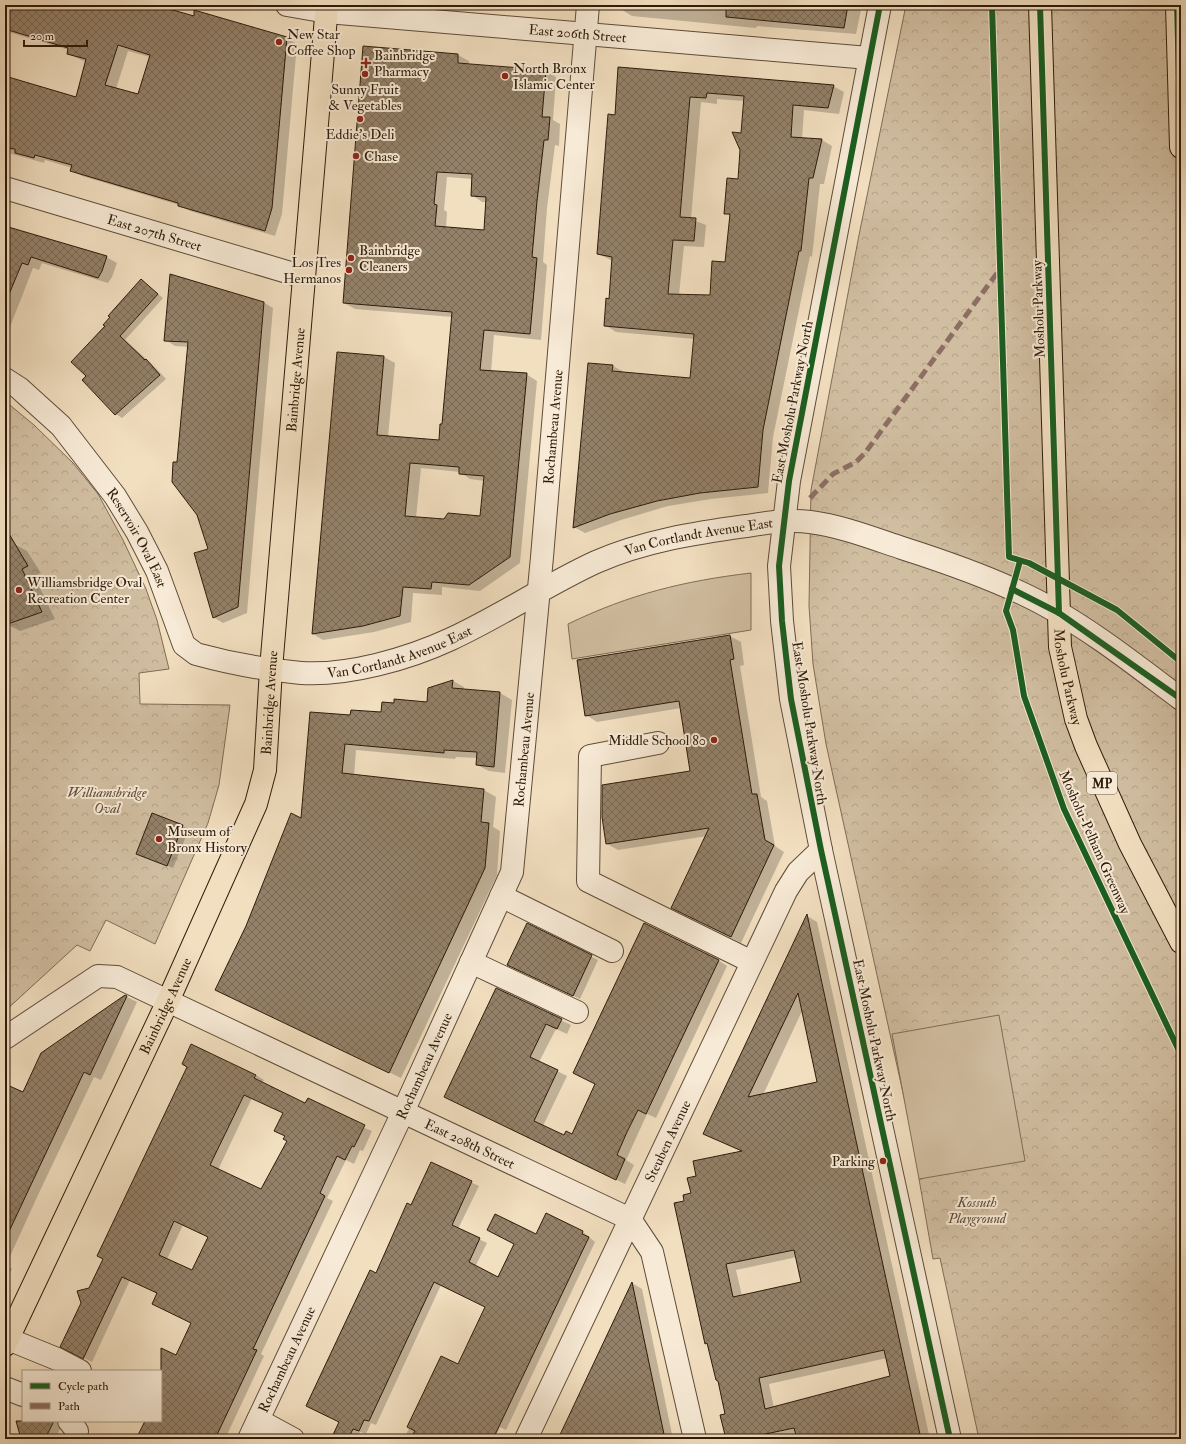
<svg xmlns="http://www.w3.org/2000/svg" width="1186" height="1444" font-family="'IM FELL Double Pica',serif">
  <defs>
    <pattern id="forest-crowns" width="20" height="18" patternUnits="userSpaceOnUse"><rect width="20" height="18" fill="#d1bea1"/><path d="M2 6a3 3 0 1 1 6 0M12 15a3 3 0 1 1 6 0" fill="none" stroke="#b4a389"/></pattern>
    <pattern id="building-cross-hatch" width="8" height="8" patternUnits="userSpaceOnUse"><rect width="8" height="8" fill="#948169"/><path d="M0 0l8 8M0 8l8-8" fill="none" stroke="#796955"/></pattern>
  </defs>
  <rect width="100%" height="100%" fill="#f2dfc0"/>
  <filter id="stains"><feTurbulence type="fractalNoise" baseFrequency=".005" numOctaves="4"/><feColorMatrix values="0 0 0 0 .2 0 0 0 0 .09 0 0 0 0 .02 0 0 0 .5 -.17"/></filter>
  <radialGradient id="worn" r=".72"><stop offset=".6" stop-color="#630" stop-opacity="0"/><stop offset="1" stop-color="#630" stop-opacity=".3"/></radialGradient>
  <!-- forest -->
  <g fill="url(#forest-crowns)" stroke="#806c56">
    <path d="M 906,5 L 1181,5 L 1181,1439 L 979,1439 L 940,1258 L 933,1259 L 919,1179 L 922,1179 L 826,744 L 813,664 L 809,606 L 811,490 L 859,235 Z"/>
    <path d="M 5,401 L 34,425 L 73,463 L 98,494 L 123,540 L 146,589 L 157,620 L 169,669 L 139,673 L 140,704 L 230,705 L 219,785 L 208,823 L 155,944 L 106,920 L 90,951 L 77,945 L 5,1011 Z"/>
  </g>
  <!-- pitch -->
  <g fill="#d1bea1" stroke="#806c56">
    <path d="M 751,573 L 751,630 L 572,659 L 568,624 C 630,594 684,581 751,573 Z"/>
    <path d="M 999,1015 L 1025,1161 L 919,1179 L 892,1034 Z"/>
  </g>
  <!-- shadow -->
  <g fill="#0003" fill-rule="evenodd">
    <path d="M 5,5 L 151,5 L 195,17 L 286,38 L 297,44 L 282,214 L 275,236 L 190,211 L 179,205 L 82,176 L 71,170 L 72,168 L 45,160 L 44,163 L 5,152 L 5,77 L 76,98 L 86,62 L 68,54 L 69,50 L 5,31 ZM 128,51 L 150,57 L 139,96 L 116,89 Z"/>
    <path d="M 511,5 L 573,5 L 572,10 Z"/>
    <path d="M 620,5 L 862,5 L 856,34 L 757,26 L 756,28 L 632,16 L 619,8 Z"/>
    <path d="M 364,47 L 458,55 L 469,61 L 469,65 L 546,71 L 556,77 L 553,120 L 560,124 L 559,146 L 555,145 L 547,208 L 543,262 L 547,265 L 541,340 L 494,335 L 491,372 L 526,374 L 537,381 L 520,563 L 480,591 L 442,587 L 442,595 L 413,593 L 411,622 L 374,632 L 323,640 L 313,634 L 338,353 L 384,357 L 395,363 L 388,437 L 439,441 L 443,425 L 453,317 L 355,309 L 344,303 ZM 447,177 L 473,179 L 472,195 L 482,202 L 487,202 L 485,231 L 446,228 L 447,212 L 444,210 ZM 421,468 L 460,472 L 470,479 L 484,481 L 481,517 L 444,520 L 416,518 Z"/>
    <path d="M 619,68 L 833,86 L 844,92 L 839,114 L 804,110 L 802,139 L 822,140 L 832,146 L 824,184 L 820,184 L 812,257 L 810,256 L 773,437 L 768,493 L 711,499 L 668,506 L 621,520 L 585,533 L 574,527 L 613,366 L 624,372 L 691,379 L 695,339 L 616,332 L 605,325 L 610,300 L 613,261 L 598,254 L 615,116 ZM 717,99 L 744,101 L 739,180 L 725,213 L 730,216 L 726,263 L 711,296 L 679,295 L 684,246 L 704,247 L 706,225 L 691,219 L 701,102 L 717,104 Z"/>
    <path d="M 5,227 L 106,257 L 117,263 L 112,277 L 108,283 L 42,263 L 39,270 L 33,268 L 10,327 L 5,324 Z"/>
    <path d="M 141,280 L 163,298 L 125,340 L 152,364 L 166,379 L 122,418 L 116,414 L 87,376 L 106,326 Z"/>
    <path d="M 263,302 L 273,308 L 247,613 L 223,623 L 213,617 L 209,549 L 198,515 L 178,463 L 189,347 L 175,346 L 166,340 Z"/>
    <path d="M 5,521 L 10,526 L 6,530 L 16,545 L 27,551 L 41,573 L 34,576 L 55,619 L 20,631 L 7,624 L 5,619 Z"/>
    <path d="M 730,636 L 741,642 L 744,665 L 740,666 L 761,797 L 767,801 L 775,846 L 784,852 L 741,943 L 673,908 L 707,836 L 618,850 L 607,844 L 691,772 L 681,708 L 597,722 L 586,715 Z"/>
    <path d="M 453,681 L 464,687 L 464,690 L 500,693 L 512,700 L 505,773 L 489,771 L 477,765 L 478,758 L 456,757 L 455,759 L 356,750 L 354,776 L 484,790 L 496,797 L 493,827 L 500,831 L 497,875 L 401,1078 L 216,990 L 351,716 L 382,713 L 395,704 L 428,703 Z"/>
    <path d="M 182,826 L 189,829 L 173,868 L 143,855 Z"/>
    <path d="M 807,916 L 817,922 L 930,1439 L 727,1439 L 726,1415 L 719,1381 L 709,1345 L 706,1343 L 685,1202 L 692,1194 L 698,1177 L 743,1152 L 704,1134 ZM 802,1011 L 818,1083 L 763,1095 ZM 797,1257 L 802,1283 L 742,1296 L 736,1270 ZM 887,1358 L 891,1377 L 774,1408 L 769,1384 Z"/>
    <path d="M 527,924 L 598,960 L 580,999 L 514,968 Z"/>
    <path d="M 718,960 L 727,966 L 656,1118 L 647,1114 L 626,1160 L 634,1165 L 625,1184 L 455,1102 L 496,989 L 571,1025 L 567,1034 L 556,1029 L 539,1062 L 567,1076 L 543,1126 L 565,1137 L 572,1135 Z"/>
    <path d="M 125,996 L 137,1002 L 101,1080 L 94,1077 L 38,1195 L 6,1265 L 12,1269 L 5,1282 L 5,1085 L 23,1094 Z"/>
    <path d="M 256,1075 L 264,1080 L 262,1083 L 306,1104 L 372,1131 L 363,1151 L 360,1150 L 354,1164 L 346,1160 L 327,1198 L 333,1201 L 261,1354 L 264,1356 L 225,1439 L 137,1439 L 146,1421 L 161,1421 L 161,1389 L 192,1323 L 153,1304 L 158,1294 L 130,1280 L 92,1362 L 69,1351 L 90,1289 ZM 252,1098 L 284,1113 L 286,1136 L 288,1141 L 262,1190 L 218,1170 ZM 183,1225 L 209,1237 L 193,1271 L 167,1259 Z"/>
    <path d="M 432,1164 L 479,1186 L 458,1229 L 487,1243 L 475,1267 L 499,1278 L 537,1235 L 547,1215 L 583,1232 L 595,1242 L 506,1430 L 500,1427 L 494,1439 L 404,1439 L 441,1358 L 458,1366 L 486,1307 L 441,1285 L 376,1425 L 371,1423 L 366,1434 L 360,1432 L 357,1439 L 332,1439 L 340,1422 L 377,1274 Z"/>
    <path d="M 632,1283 L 642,1289 L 673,1439 L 559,1439 Z"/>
    <path d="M 23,1420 L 23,1421 L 64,1421 L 55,1439 L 17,1439 L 20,1433 L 17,1423 Z"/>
  </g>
  <!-- building -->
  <g fill="url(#building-cross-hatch)" stroke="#2e1b0a" fill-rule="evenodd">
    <path d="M 5,5 L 155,5 L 194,16 L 194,10 L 287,37 L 272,208 L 265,231 L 178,206 L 178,203 L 70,171 L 72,165 L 35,155 L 34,158 L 15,153 L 15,149 L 5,148 L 5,76 L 76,97 L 86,59 L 67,54 L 68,48 L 5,29 ZM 118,45 L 150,55 L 138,94 L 105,85 Z"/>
    <path d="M 726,5 L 848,5 L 844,28 L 726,17 Z"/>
    <path d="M 363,46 L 458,54 L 458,63 L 546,70 L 542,117 L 550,117 L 548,140 L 544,140 L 537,201 L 532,257 L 537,258 L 530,334 L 484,330 L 480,370 L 527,373 L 510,557 L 469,585 L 432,582 L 431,589 L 403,587 L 400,616 L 363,626 L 312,634 L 337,352 L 384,356 L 377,435 L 439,440 L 440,424 L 442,424 L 452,312 L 343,303 ZM 437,172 L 472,174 L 471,196 L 486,197 L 484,230 L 435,226 L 437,205 L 434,204 ZM 410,463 L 459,467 L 459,474 L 484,476 L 480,516 L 448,513 L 444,519 L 405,516 Z"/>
    <path d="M 618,67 L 834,85 L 828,108 L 793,105 L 791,137 L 822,139 L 813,178 L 809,178 L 801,251 L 799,251 L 763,430 L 758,487 L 700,493 L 657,501 L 610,514 L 573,528 L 588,363 L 613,365 L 612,371 L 690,378 L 694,334 L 604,326 L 606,298 L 609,299 L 612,257 L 597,254 L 608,114 L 615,115 ZM 707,93 L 744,96 L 741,133 L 732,132 L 740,150 L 738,179 L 727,178 L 724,214 L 730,214 L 725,262 L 712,261 L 710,295 L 668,294 L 673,240 L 694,241 L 696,218 L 680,217 L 690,97 L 706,98 Z"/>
    <path d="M 5,226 L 107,256 L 102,271 L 98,278 L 31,257 L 28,265 L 22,263 L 5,304 Z"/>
    <path d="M 170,274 L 264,302 L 238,607 L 213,618 L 194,553 L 208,549 L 197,515 L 172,482 L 173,462 L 177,462 L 188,342 L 164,341 Z"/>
    <path d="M 141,279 L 158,294 L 120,336 L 145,360 L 146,359 L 160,375 L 115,415 L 82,380 L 86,376 L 71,362 L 105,326 L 103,325 L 110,317 L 108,316 Z"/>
    <path d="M 5,527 L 28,566 L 22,569 L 42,612 L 5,625 Z"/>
    <path d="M 730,635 L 734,659 L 730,660 L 752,794 L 757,794 L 765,840 L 774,845 L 731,937 L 671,908 L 709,828 L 606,844 L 602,817 L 602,785 L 690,771 L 679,701 L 585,716 L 577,660 Z"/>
    <path d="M 453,680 L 452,688 L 500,692 L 494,767 L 476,765 L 477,752 L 444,750 L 444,753 L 345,744 L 342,773 L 484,789 L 481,822 L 489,823 L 485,868 L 389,1073 L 215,990 L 246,926 L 291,813 L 301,818 L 310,712 L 350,715 L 351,710 L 381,712 L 382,702 L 394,703 L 394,699 L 427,702 L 428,688 Z"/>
    <path d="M 152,813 L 183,825 L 167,866 L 136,854 Z"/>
    <path d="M 807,914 L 876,1233 L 921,1439 L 797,1439 L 794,1428 L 742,1439 L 726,1439 L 720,1415 L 725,1414 L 718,1381 L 716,1380 L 707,1343 L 705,1344 L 674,1203 L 684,1201 L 683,1195 L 691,1193 L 687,1178 L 696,1176 L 693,1161 L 742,1151 L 703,1134 ZM 798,993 L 817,1082 L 748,1097 ZM 794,1250 L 801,1282 L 733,1297 L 726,1264 ZM 884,1350 L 890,1376 L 765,1409 L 759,1378 Z"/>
    <path d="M 527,923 L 592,955 L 573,996 L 507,965 Z"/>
    <path d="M 644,923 L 719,960 L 646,1114 L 638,1110 L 627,1132 L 617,1155 L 625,1159 L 616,1180 L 444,1097 L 496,988 L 562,1019 L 557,1029 L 546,1024 L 530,1057 L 558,1070 L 534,1121 L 564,1135 L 566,1131 L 572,1134 L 595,1084 L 573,1073 Z"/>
    <path d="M 125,995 L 127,996 L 90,1075 L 84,1072 L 5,1240 L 5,1084 L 23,1092 L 41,1053 Z"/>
    <path d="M 191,1044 L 256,1075 L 254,1078 L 305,1103 L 308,1098 L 365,1125 L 354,1147 L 352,1146 L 345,1160 L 337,1156 L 320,1193 L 325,1196 L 253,1349 L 257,1350 L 215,1439 L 136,1439 L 145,1421 L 161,1421 L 161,1348 L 176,1355 L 191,1323 L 152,1304 L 157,1293 L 122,1277 L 83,1359 L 60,1347 L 81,1303 L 77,1291 L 89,1288 L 103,1259 L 97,1256 L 187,1067 L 182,1064 ZM 244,1095 L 283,1113 L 274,1131 L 285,1136 L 283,1139 L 287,1141 L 261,1189 L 210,1165 ZM 174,1221 L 208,1237 L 192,1270 L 159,1255 Z"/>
    <path d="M 431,1162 L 472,1181 L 452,1225 L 480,1238 L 469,1262 L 498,1277 L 514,1244 L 487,1230 L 495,1214 L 536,1234 L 546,1213 L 583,1231 L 582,1234 L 589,1237 L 493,1439 L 410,1439 L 415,1431 L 407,1427 L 441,1356 L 458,1364 L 485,1307 L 434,1282 L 369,1421 L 364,1420 L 359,1431 L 353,1429 L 348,1439 L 331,1439 L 339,1422 L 306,1406 L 370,1270 L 376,1273 L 407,1203 L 411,1205 Z"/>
    <path d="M 632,1282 L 665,1439 L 558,1439 Z"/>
    <path d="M 16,1421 L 54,1421 L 45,1439 L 21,1439 Z"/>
  </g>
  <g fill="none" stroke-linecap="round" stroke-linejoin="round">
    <!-- minor casing -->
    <g stroke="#5f4c38" stroke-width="24">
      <g id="minor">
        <path id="s1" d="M 287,5 L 327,12 L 869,58"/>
        <path d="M 880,5 L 789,481 L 779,566 L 782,621 L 791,699 L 821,850 L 950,1439"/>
        <path id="s2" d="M 5,188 L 304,277"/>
        <path id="s3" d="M 5,379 L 19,388 L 61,426 L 115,496 L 137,532 L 157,571 L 184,645 L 196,654 C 229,663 266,670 301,673 C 348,676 408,659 451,639 C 501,616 546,585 596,562 C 644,541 695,533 746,526 C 766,523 789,519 810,522 C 841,526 872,538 902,548 C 949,563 1003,582 1045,605 C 1093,631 1138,667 1181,699"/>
        <path d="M 658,743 L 590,756 L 588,881 L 752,962"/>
        <path d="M 501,896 L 612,951"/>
        <path d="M 471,962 L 577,1012"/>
        <path id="s4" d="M 5,1038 L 98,976 L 117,977 L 630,1219 L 652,1252 L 695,1439"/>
        <path d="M 8,1339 L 57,1359 L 80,1371"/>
        <path d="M 5,1388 L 23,1395"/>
        <path d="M 258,1420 L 293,1439"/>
        <path d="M 69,1421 L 77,1431"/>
        <path id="s5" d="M 249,1439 L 403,1112 L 512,872 L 542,557 L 588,5"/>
        <path id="s6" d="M 526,1439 L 786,891 L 798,872 L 821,850"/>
      </g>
    </g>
    <!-- major casing -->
    <g stroke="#2e1b0a" stroke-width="24">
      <g id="major">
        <path id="s7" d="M 1040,5 L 1060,647 L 1076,719 L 1086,746 L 1130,844 L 1181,942"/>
        <path d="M 1177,5 L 1181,147"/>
        <path id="s8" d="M 5,1345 L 168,1001 L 256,804 L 265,770 L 271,669 L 327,5"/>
      </g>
    </g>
    <!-- minor -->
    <use href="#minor" stroke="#f7ead6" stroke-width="22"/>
    <!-- major -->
    <use href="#major" stroke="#f2dfc0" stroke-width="22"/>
    <!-- quiet -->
    <path stroke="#8d6e63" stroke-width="5" stroke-dasharray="10 5" stroke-linecap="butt" d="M 810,498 L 833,474 L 856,462 L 865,453 L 1000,269"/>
    <!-- cycleway casing -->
    <g stroke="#f7ead6" stroke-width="8">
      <g id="cycleway">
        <path d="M 880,5 L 789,481 L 779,566 L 782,621 L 791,699 L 821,850 L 950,1439"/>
        <path d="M 992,5 L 1009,557 L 1029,563 L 1117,610 L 1181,662"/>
        <path d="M 1040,5 L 1059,613"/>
        <path d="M 1177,5 L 1181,147"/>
        <path d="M 1020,561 L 1006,611 L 1013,630 L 1024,696 L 1064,809 L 1181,1055"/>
        <path d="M 1012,589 L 1059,613 L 1181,699"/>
      </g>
    </g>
    <!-- cycleway -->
    <use href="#cycleway" stroke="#1b5e20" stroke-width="6"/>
  </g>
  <!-- markers -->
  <g fill="#8f2418" stroke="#f7ead6" stroke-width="1.5">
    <circle cx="279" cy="42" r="4"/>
    <path d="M364 57h4v4h4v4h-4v4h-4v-4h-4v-4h4z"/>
    <circle cx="365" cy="74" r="4"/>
    <circle cx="505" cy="76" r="4"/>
    <circle cx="360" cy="119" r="4"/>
    <circle cx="356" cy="156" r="4"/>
    <circle cx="351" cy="258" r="4"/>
    <circle cx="349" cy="270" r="4"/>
    <circle cx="19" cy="590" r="4"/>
    <circle cx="714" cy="740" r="4"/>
    <circle cx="159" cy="839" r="4"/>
    <circle cx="883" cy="1161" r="4"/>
  </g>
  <g text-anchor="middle" stroke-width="4" stroke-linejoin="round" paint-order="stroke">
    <!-- shield labels -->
    <rect fill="#f7ead6" stroke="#6a5947" stroke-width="1" x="1087" y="772" width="30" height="22" rx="3"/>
    <g font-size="13" font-weight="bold" fill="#2e1b0a">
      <text x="1102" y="788">MP</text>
    </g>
    <!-- poi labels -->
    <g font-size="14" fill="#2e1b0a" stroke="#f7ead6" text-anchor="start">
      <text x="287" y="39">New Star<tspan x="287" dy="16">Coffee Shop</tspan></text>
      <text x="374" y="60">Bainbridge<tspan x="374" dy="16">Pharmacy</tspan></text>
      <text x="513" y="73">North Bronx<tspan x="513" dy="16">Islamic Center</tspan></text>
      <text x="365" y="94" text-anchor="middle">Sunny Fruit<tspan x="365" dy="16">&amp; Vegetables</tspan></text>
      <text x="360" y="139" text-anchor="middle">Eddie's Deli</text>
      <text x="364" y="161">Chase</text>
      <text x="359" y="255">Bainbridge<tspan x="359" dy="16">Cleaners</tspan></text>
      <text x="341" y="267" text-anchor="end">Los Tres<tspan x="341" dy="16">Hermanos</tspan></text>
      <text x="27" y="587">Williamsbridge Oval<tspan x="27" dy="16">Recreation Center</tspan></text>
      <text x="706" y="745" text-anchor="end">Middle School 80</text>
      <text x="167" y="836">Museum of<tspan x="167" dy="16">Bronx History</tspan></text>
      <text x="875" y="1166" text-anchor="end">Parking</text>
    </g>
    <!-- street labels -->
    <g font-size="14" fill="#2e1b0a" stroke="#f7ead6">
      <text dy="5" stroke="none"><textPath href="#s1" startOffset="292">East 206th Street</textPath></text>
      <text dy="5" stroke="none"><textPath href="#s2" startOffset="156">East 207th Street</textPath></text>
      <text transform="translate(1038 309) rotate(-92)" y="5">Mosholu Parkway</text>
      <text dy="5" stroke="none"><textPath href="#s8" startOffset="1023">Bainbridge Avenue</textPath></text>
      <text transform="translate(792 402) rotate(-79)" y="5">East Mosholu Parkway North</text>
      <text dy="5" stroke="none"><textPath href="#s5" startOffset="1072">Rochambeau Avenue</textPath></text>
      <text dy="5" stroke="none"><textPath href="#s3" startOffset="874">Van Cortlandt Avenue East</textPath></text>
      <text dy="5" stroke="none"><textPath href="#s3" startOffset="209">Reservoir Oval East</textPath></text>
      <text dy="5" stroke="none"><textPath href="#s3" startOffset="550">Van Cortlandt Avenue East</textPath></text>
      <text dy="5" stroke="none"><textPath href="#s7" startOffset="673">Mosholu Parkway</textPath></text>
      <text dy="5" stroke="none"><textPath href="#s8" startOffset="699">Bainbridge Avenue</textPath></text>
      <text transform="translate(810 723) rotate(81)" y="5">East Mosholu Parkway North</text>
      <text dy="5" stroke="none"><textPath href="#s5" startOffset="748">Rochambeau Avenue</textPath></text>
      <text transform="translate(1095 842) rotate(66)" y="5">Mosholu-Pelham Greenway</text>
      <text dy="5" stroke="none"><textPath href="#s8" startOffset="375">Bainbridge Avenue</textPath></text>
      <text transform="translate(875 1040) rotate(78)" y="5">East Mosholu Parkway North</text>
      <text dy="5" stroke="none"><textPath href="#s5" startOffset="412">Rochambeau Avenue</textPath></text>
      <text dy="5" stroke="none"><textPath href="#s6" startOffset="330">Steuben Avenue</textPath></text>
      <text dy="5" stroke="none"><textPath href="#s4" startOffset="521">East 208th Street</textPath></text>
      <text dy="5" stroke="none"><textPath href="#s5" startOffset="88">Rochambeau Avenue</textPath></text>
    </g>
    <!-- park labels -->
    <g font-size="14" font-style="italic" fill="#5f4c37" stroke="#f7ead6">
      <text x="107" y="797">Williamsbridge<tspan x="107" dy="16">Oval</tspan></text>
      <text x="977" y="1207">Kossuth<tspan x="977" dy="16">Playground</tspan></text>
    </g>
  </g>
  <!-- margin -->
  <rect width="1186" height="1444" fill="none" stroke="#f2dfc0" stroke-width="20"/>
  <rect x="6" y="6" width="1174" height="1432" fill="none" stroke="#2e1b0a" stroke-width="2"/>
  <rect x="10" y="10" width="1166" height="1424" fill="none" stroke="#2e1b0a"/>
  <!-- legend -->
  <rect x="22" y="1370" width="140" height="52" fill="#f7ead6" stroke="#a79784"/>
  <rect x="30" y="1383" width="20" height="6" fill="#1b5e20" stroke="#a79784"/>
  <text x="58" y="1390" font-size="12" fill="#2e1b0a">Cycle path</text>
  <rect x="30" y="1403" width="20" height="6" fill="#8d6e63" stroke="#a79784"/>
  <text x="58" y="1410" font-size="12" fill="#2e1b0a">Path</text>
  <!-- scale -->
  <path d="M24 40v6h63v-6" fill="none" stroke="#2e1b0a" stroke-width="2"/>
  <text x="30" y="40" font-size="12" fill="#2e1b0a" stroke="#f7ead6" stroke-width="3" paint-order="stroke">20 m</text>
  <rect width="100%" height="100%" filter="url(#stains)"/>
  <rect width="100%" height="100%" fill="url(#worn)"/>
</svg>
